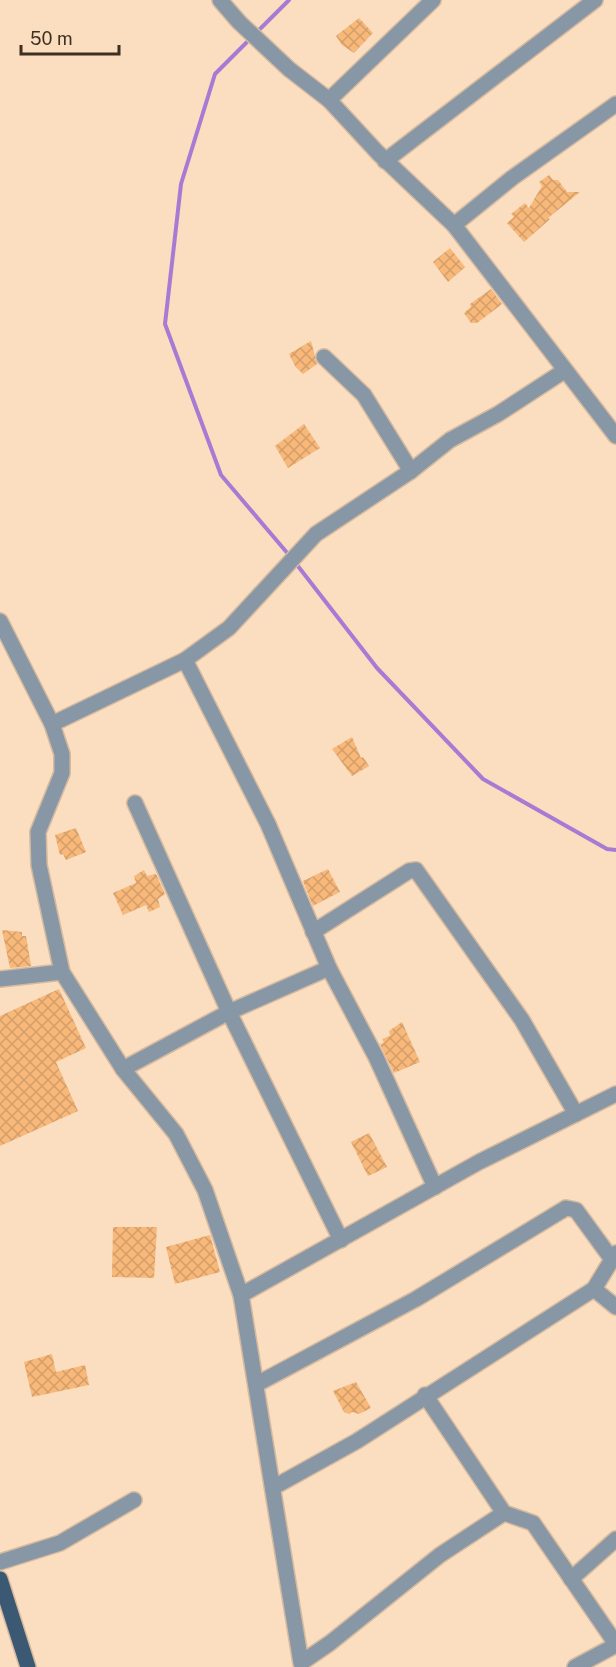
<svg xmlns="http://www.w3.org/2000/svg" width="616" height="1667" font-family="'Public Sans',sans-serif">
  <defs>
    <pattern id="building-cross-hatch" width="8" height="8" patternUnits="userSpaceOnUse" patternTransform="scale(1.5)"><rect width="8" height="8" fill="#f7b879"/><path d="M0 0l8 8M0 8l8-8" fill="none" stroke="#d59e68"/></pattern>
  </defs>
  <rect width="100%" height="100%" fill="#fbddbf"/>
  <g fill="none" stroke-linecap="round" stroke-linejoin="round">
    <!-- stream -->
    <g stroke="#a77bd4" stroke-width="4">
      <path d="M 257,32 L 289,0"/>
      <path d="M 252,37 L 215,74 L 181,184 L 165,324 L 221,475 L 289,555"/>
      <path d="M 294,561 L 377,668 L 483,779 L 607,849 L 616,850"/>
    </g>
  </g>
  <!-- building -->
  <g fill="url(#building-cross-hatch)">
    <path d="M 359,18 L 373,33 L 354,53 L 342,45 L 336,36 Z"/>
    <path d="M 549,175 L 553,180 L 558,180 L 567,192 L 580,192 L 548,218 L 550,219 L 524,242 L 507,223 L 514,217 L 511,214 L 525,203 L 529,208 L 542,186 L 539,182 Z"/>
    <path d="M 450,248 L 465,267 L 448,282 L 433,262 Z"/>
    <path d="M 491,289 L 502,304 L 477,323 L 471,323 L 464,313 L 471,307 L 470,304 Z"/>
    <path d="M 311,341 L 317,364 L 303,374 L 295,366 L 289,354 Z"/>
    <path d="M 304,424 L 320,448 L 288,468 L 275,446 Z"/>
    <path d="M 352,737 L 361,758 L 363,757 L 369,766 L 352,776 L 332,749 Z"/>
    <path d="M 76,828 L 86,852 L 66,860 L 63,854 L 60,855 L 55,835 Z"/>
    <path d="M 328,869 L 340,892 L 313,906 L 303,881 Z"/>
    <path d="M 144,870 L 147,876 L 156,874 L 165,894 L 158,899 L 160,907 L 149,912 L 146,905 L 123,915 L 113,893 L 136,883 L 134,876 Z"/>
    <path d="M 2,930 L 22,932 L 22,936 L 26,936 L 31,966 L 10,968 Z"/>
    <path d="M 59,989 L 86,1048 L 56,1062 L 78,1111 L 0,1146 L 0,1016 Z"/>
    <path d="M 402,1022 L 420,1062 L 394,1073 L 380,1044 L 384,1043 L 382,1039 L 390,1036 L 389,1031 Z"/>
    <path d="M 369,1133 L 387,1167 L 368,1176 L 351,1142 Z"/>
    <path d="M 113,1227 L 157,1227 L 154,1278 L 112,1277 Z"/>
    <path d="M 210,1235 L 220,1272 L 175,1284 L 166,1247 Z"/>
    <path d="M 52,1354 L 56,1372 L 85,1365 L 89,1385 L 32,1397 L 24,1362 Z"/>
    <path d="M 356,1382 L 371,1408 L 359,1414 L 352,1412 L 349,1414 L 344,1412 L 333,1391 Z"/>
  </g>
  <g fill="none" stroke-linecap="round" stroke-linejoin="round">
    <!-- street casing -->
    <g stroke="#d5ba9f" stroke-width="18">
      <g id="street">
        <path d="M 220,0 L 239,22 L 289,69 L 329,100 L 378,153 L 454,225 L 616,436"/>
        <path d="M 329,100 L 433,0"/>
        <path d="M 385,161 L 595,0"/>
        <path d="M 454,225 L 512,178 L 616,104"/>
        <path d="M 324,357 L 364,395 L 411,471"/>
        <path d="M 0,621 L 52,724 L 62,754 L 62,773 L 38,832 L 39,865 L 62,972 L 123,1069 L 176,1134 L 205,1190 L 241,1295 L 301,1663 L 330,1643 L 440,1555 L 504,1513"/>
        <path d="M 185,660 L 268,824 L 329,968 L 376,1057 L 435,1187"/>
        <path d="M 52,724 L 185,660 L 229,628 L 316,534 L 411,471 L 450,440 L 498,414 L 564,371"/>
        <path d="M 135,803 L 229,1012 L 341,1240"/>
        <path d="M 313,932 L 409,871 L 416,870 L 522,1020 L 576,1114"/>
        <path d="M 0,979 L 62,972"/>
        <path d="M 123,1069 L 229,1012 L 329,968"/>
        <path d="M 594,1289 L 616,1307"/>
        <path d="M 241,1295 L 479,1162 L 616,1094"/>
        <path d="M 257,1384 L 416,1299 L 566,1208 L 576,1210 L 611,1258"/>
        <path d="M 425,1395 L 504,1513 L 533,1523 L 616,1644"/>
        <path d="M 274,1487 L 357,1441 L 594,1289 L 616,1253"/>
        <path d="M 0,1562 L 60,1543 L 134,1500"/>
        <path d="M 571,1579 L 616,1539"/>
        <path d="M 575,1667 L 616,1645"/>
      </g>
    </g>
    <!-- primary casing -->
    <g stroke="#d5ba9f" stroke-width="18">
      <path id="primary" d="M 0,1579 L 28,1667"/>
    </g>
    <!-- street -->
    <use href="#street" stroke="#8797a6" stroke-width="15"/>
    <!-- primary -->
    <use href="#primary" stroke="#3c5973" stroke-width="15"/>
  </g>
  <!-- scale -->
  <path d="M21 45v9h98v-9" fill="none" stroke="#3e2f20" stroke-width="3"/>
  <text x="30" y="45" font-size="18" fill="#3e2f20" stroke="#fbddbf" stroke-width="4.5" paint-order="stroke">50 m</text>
</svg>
